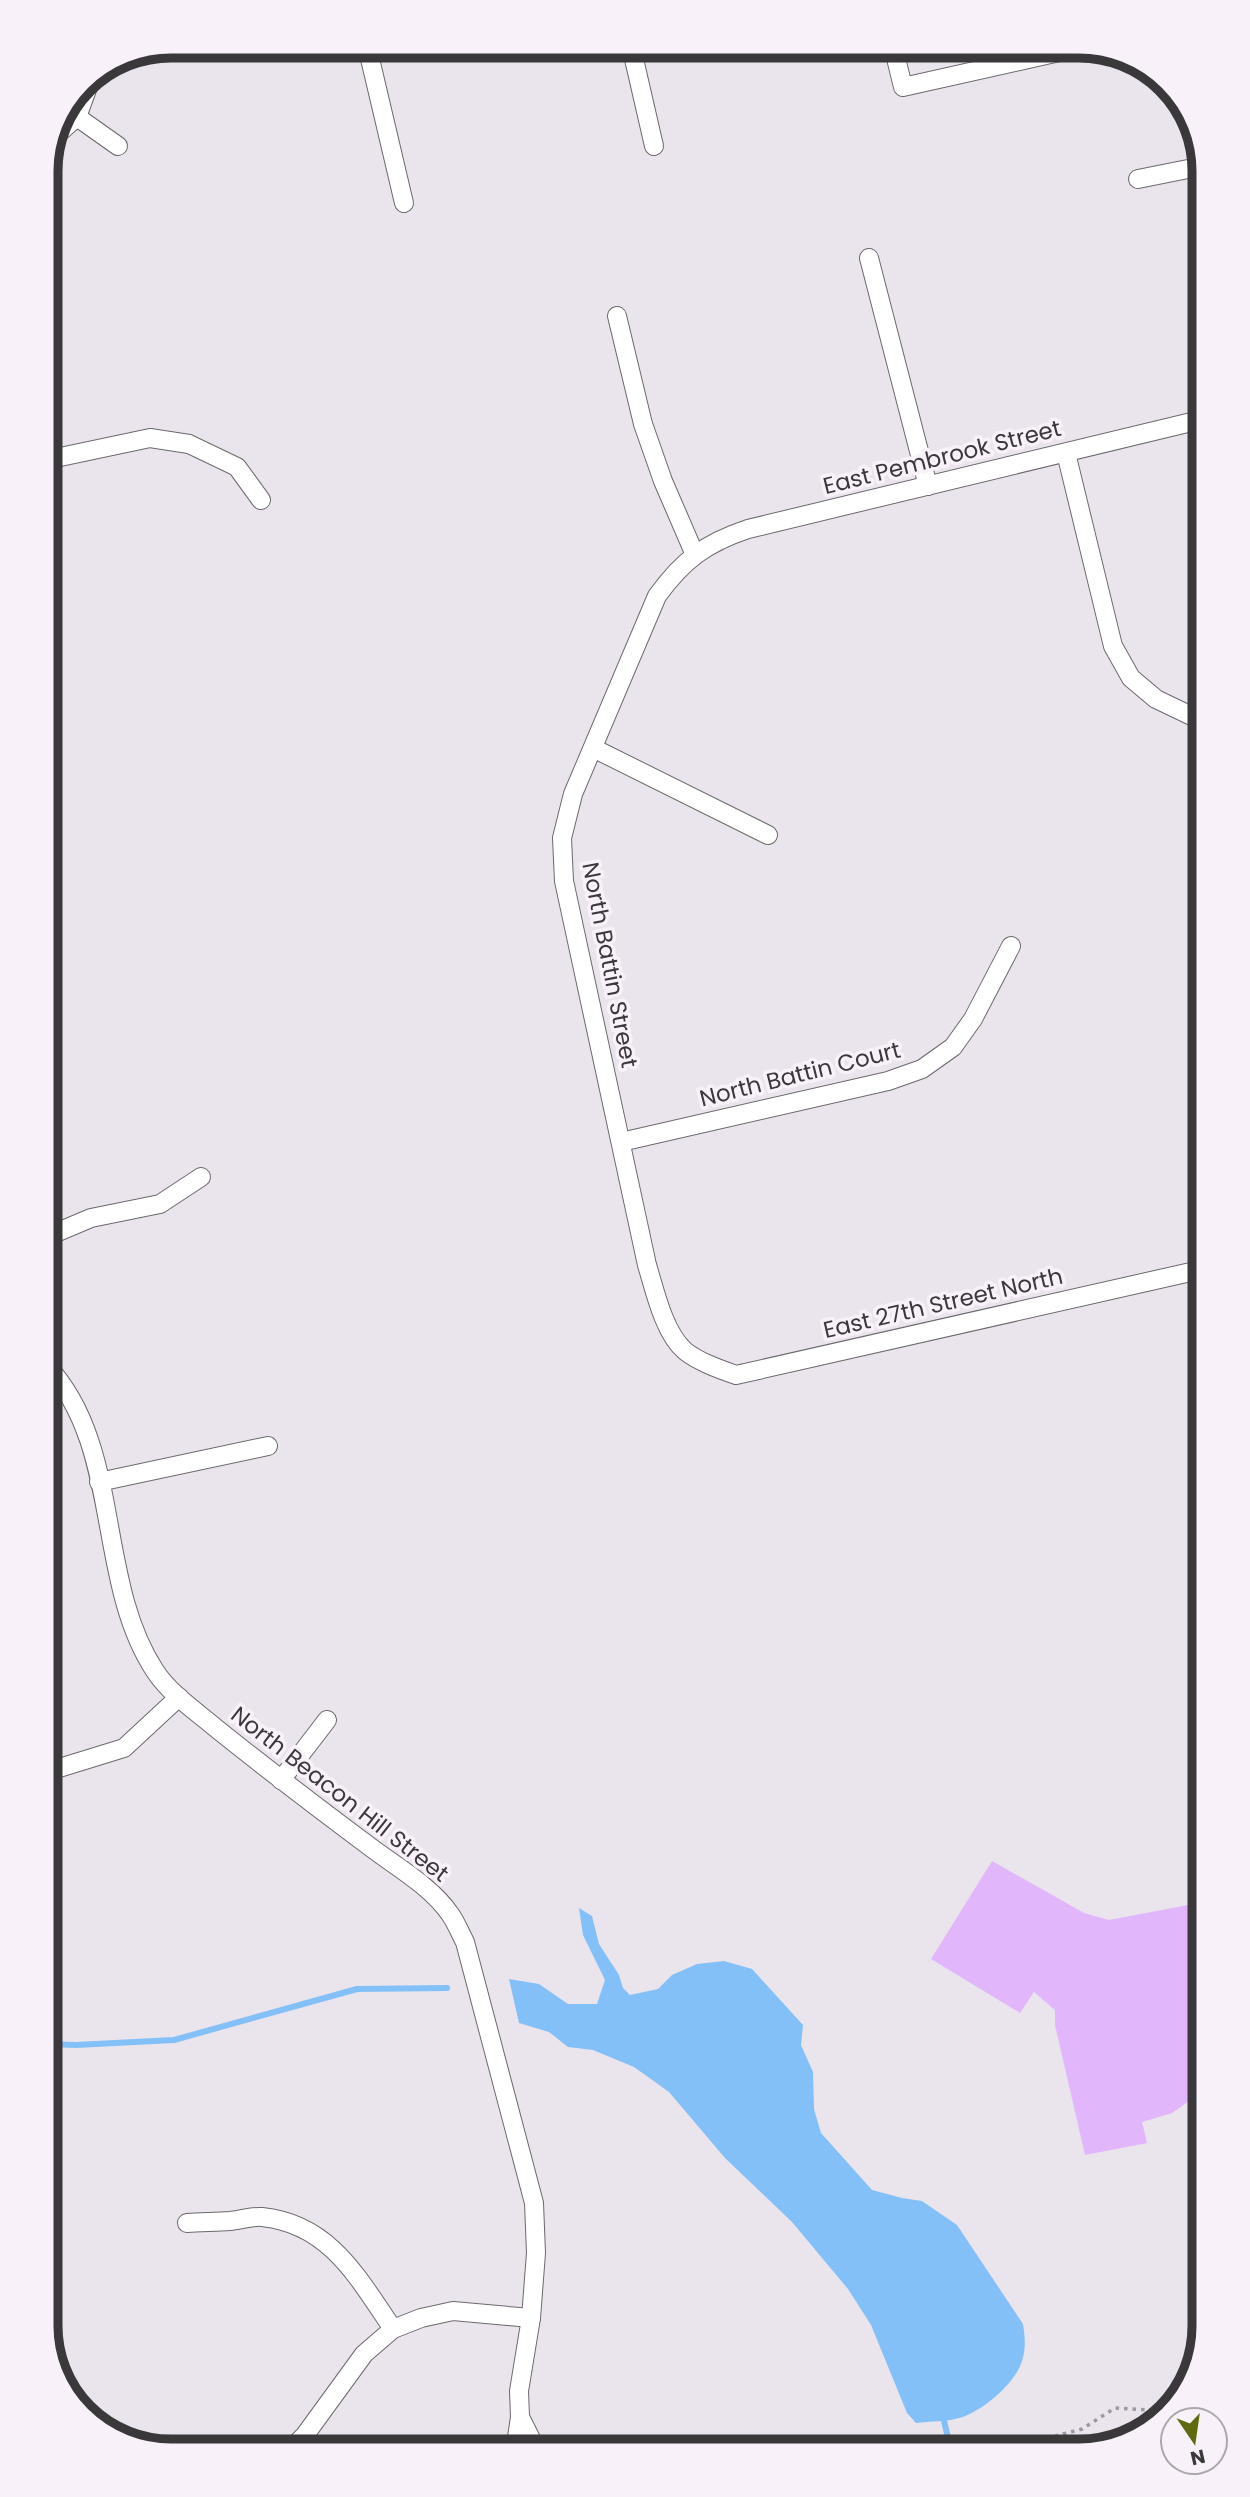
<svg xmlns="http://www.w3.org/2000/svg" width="1250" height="2497" font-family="Poppins,sans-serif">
  <rect width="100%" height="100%" fill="#eae4ec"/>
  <!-- water -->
  <path fill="#83c0f8" d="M 579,1908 L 592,1916 L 599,1944 L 619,1975 L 623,1988 L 630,1995 L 658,1989 L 672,1975 L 697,1964 L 724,1961 L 752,1969 L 803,2025 L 801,2045 L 813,2072 L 814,2109 L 821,2133 L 872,2190 L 902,2198 L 922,2201 L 957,2225 L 1023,2324 C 1025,2337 1026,2349 1022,2361 C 1015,2384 981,2412 959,2418 C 946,2422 930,2421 916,2423 L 907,2413 L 871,2325 L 848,2289 L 792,2222 L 725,2158 L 669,2092 L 634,2067 L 593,2050 L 568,2047 L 549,2032 L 519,2023 L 509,1979 L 539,1984 L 568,2004 L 597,2004 L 605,1980 L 583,1935 Z"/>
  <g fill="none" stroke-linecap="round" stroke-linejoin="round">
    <!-- stream -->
    <g stroke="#83c0f8" stroke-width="6">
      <path d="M 46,2044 L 76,2045 L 174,2040 L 357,1989 L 447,1988"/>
      <path d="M 942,2412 L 951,2451"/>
    </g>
  </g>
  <!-- building -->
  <path fill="#e1b6fa" d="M 992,1861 L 1084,1913 L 1109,1920 L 1204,1902 L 1204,2101 L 1196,2096 L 1172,2113 L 1142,2122 L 1147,2143 L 1085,2155 L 1055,2025 L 1055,2010 L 1034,1992 L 1020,2013 L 931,1959 Z"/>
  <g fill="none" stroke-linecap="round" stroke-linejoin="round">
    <!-- minor casing -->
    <g stroke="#6d686e" stroke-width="20">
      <g id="minor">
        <path d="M 367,46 L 404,203"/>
        <path d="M 631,46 L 654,146"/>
        <path d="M 893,46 L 903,87 L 1086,46"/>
        <path d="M 77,117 L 118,146"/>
        <path d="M 61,131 L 77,117 L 92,76"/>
        <path d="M 1138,179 L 1203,166"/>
        <path d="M 869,258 L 928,486"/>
        <path d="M 617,316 L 643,424 L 663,481 L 695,555"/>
        <path d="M 1066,453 L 1113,646 L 1131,678 L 1156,699 L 1204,722"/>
        <path d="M 46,460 L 150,438 L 189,444 L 237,467 L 261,500"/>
        <path d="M 593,748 L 768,835"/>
        <path d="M 621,1142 L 888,1081 L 922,1069 L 953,1047 L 973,1019 L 1011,946"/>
        <path d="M 46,1237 L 91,1218 L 160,1204 L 201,1177"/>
        <path d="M 1204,1269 L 736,1375 C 719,1369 699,1362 685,1351 C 664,1333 655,1291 647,1265 L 564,881 L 562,838 L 573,794 L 657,596 C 683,560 706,543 748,529 L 1204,419"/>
        <path d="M 46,1365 C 123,1446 95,1580 155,1671 C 170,1694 196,1711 217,1729 C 267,1769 318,1808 369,1846 C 395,1866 431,1886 450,1914 C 456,1922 460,1933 465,1942 L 534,2203 L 536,2253 L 531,2318 L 519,2391 L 520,2417 L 515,2451"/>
        <path d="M 99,1482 L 268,1446"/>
        <path d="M 46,1772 L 124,1748 L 179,1697"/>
        <path d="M 281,1780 L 327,1720"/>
        <path d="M 187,2223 C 201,2222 216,2222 230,2221 C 240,2220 252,2216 262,2217 C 330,2224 358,2278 393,2329"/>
        <path d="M 520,2417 L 537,2451"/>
        <path d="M 289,2451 L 305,2435 L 364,2354 L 393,2329 L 421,2318 L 453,2311 L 531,2318"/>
      </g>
    </g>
    <!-- path -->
    <path stroke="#9d999f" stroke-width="3.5" stroke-dasharray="3.5 5" stroke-linecap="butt" d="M 997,2451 L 1082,2429 L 1115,2408 L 1149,2410 L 1171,2406"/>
    <!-- minor -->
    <use href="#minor" stroke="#fff" stroke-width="18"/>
  </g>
  <g text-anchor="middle" stroke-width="7" stroke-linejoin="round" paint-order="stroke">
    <!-- street labels -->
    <g font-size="23" fill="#3a383b" stroke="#f8f1f9">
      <text transform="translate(942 457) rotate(-14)" y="8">East Pembrook Street</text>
      <text transform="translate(610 965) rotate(79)" y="8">North Battin Street</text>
      <text transform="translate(800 1074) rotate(-14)" y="8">North Battin Court</text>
      <text transform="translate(943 1303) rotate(-13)" y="8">East 27th Street North</text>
      <text transform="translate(340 1794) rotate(38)" y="8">North Beacon Hill Street</text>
    </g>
  </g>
  <!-- crop -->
  <path d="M0 0H1250V2497H0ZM171 58H1079A113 113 0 0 1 1192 171V2326A113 113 0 0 1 1079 2439H171A113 113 0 0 1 58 2326V171A113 113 0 0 1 171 58Z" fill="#f8f1f9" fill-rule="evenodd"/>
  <path fill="none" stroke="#3a383b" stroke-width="9" d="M171 58H1079A113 113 0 0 1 1192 171V2326A113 113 0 0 1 1079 2439H171A113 113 0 0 1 58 2326V171A113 113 0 0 1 171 58Z"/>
  <!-- north arrow -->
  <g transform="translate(1194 2441) rotate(167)"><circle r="33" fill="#f8f1f9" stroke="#aca7ad" stroke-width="2"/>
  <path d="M0-5L12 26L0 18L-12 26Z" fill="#5e6a10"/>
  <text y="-10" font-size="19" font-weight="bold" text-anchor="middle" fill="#3a383b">N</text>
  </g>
</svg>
